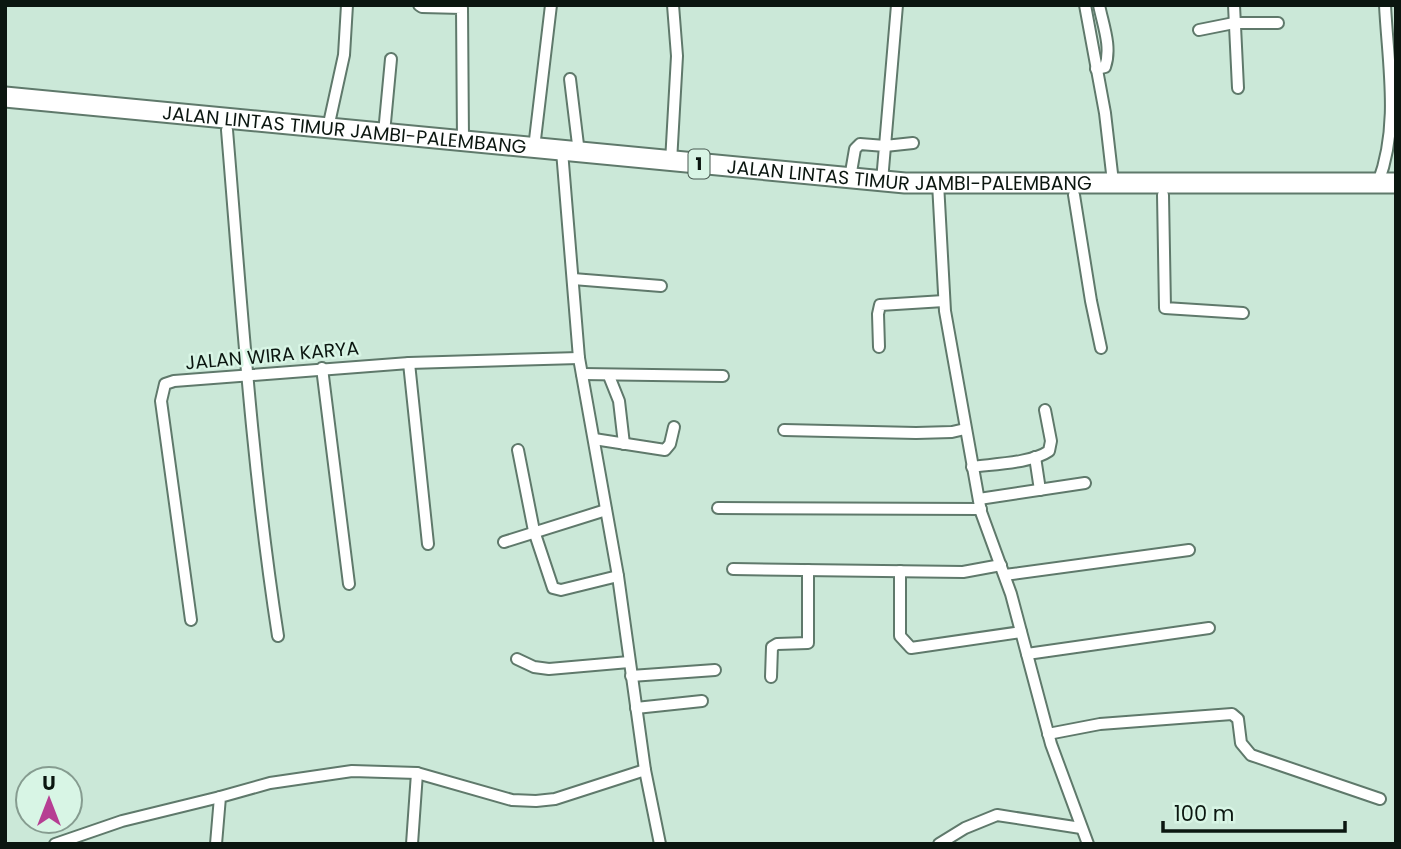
<svg xmlns="http://www.w3.org/2000/svg" width="1401" height="849" font-family="Poppins,sans-serif">
  <rect width="100%" height="100%" fill="#cbe8d8"/>
  <g fill="none" stroke-linecap="round" stroke-linejoin="round">
    <!-- street casing -->
    <g stroke="#5f796b" stroke-width="14">
      <g id="street">
        <path d="M 419,5 L 422,7 L 462,8 L 463,140"/>
        <path d="M 897,5 L 885,146 L 913,143"/>
        <path d="M 1085,5 L 1105,113 L 1113,182"/>
        <path d="M 1234,5 L 1238,88"/>
        <path d="M 1199,30 L 1234,23 L 1278,23"/>
        <path d="M 1096,69 L 1105,67 C 1112,47 1103,25 1099,5"/>
        <path d="M 570,79 L 579,153"/>
        <path d="M 328,128 L 344,55 L 347,5"/>
        <path d="M 227,130 C 241,298 252,469 278,636"/>
        <path d="M 384,133 L 391,59"/>
        <path d="M 534,148 L 551,5"/>
        <path d="M 562,151 L 579,358 L 618,576 L 645,770 L 660,844"/>
        <path d="M 671,162 L 677,56 L 673,5"/>
        <path d="M 850,178 L 855,149 L 860,144 L 885,146 L 882,181"/>
        <path d="M 938,183 L 945,311 L 981,512 L 1011,594 L 1051,744 L 1088,844"/>
        <path d="M 1378,183 C 1400,125 1388,65 1385,5"/>
        <path d="M 1074,195 L 1091,301 L 1101,348"/>
        <path d="M 1163,195 L 1165,308 L 1243,313"/>
        <path d="M 573,279 L 661,286"/>
        <path d="M 879,347 L 878,314 L 880,305 L 944,301"/>
        <path d="M 409,363 L 428,544"/>
        <path d="M 322,368 L 349,584"/>
        <path d="M 582,374 L 723,376"/>
        <path d="M 609,376 L 619,401 L 624,444"/>
        <path d="M 784,430 L 916,433 L 952,432 L 965,429"/>
        <path d="M 594,439 L 665,450 L 670,444 L 674,427"/>
        <path d="M 518,450 L 534,531 L 553,588 L 561,590 L 618,576"/>
        <path d="M 1035,457 L 1040,490"/>
        <path d="M 972,467 C 993,464 1032,463 1049,451 L 1051,441 L 1045,410"/>
        <path d="M 979,499 L 1085,483"/>
        <path d="M 718,508 L 981,509"/>
        <path d="M 504,542 L 606,510"/>
        <path d="M 733,569 L 963,572 L 1001,565"/>
        <path d="M 900,571 L 900,636 L 911,648 L 1021,632"/>
        <path d="M 1005,575 L 1189,550"/>
        <path d="M 191,620 L 161,401 L 165,384 L 174,381 L 409,363 L 579,358"/>
        <path d="M 1027,654 L 1209,628"/>
        <path d="M 517,659 L 534,667 L 549,669 L 629,662"/>
        <path d="M 631,676 L 715,670"/>
        <path d="M 771,677 L 772,647 L 777,644 L 808,643 L 808,570"/>
        <path d="M 636,708 L 702,701"/>
        <path d="M 1048,734 L 1100,724 L 1232,714 L 1238,719 L 1241,743 L 1251,755 L 1380,799"/>
        <path d="M 55,844 L 122,821 L 220,797"/>
        <path d="M 216,844 L 220,797 L 270,783 L 352,771 L 417,773 L 512,800 L 536,801 L 555,799 L 645,770"/>
        <path d="M 412,844 L 417,773"/>
        <path d="M 939,844 L 965,828 L 997,815 L 1081,828"/>
      </g>
    </g>
    <!-- highway casing -->
    <g stroke="#5f796b" stroke-width="23">
      <g id="highway">
        <path id="s1" d="M 5,97 L 905,183 L 1396,183"/>
      </g>
    </g>
    <!-- street -->
    <use href="#street" stroke="#fff" stroke-width="10"/>
    <!-- highway -->
    <use href="#highway" stroke="#fff" stroke-width="19"/>
  </g>
  <g text-anchor="middle" stroke-width="5" stroke-linejoin="round" paint-order="stroke">
    <!-- shield labels -->
    <rect fill="#d8f5e5" stroke="#485950" stroke-width="2" x="688.5" y="149.5" width="21" height="29" rx="5"/>
    <g font-size="18" font-weight="bold" fill="#0b1610">
      <text x="699" y="170">1</text>
    </g>
    <!-- street labels -->
    <g font-size="19" fill="#0b1610" stroke="#d8f5e5">
      <text dy="7" stroke="none"><textPath href="#s1" startOffset="341">JALAN LINTAS TIMUR JAMBI-PALEMBANG</textPath></text>
      <text dy="7" stroke="none"><textPath href="#s1" startOffset="908">JALAN LINTAS TIMUR JAMBI-PALEMBANG</textPath></text>
      <text transform="translate(272 355) rotate(-5)" y="7">JALAN WIRA KARYA</text>
    </g>
  </g>
  <!-- border -->
  <rect width="1401" height="849" fill="none" stroke="#0b1610" stroke-width="14"/>
  <!-- north arrow -->
  <g transform="translate(49 800)"><circle r="33" fill="#d8f5e5" stroke="#869c90" stroke-width="2"/>
  <path d="M0-5L12 26L0 18L-12 26Z" fill="#b63e93"/>
  <text y="-10" font-size="19" font-weight="bold" text-anchor="middle" fill="#0b1610">U</text>
  </g>
  <!-- scale -->
  <path d="M1163 821v10h182v-10" fill="none" stroke="#0b1610" stroke-width="3.5"/>
  <text x="1174" y="821" font-size="21" fill="#0b1610" stroke="#d8f5e5" stroke-width="5" paint-order="stroke">100 m</text>
</svg>
